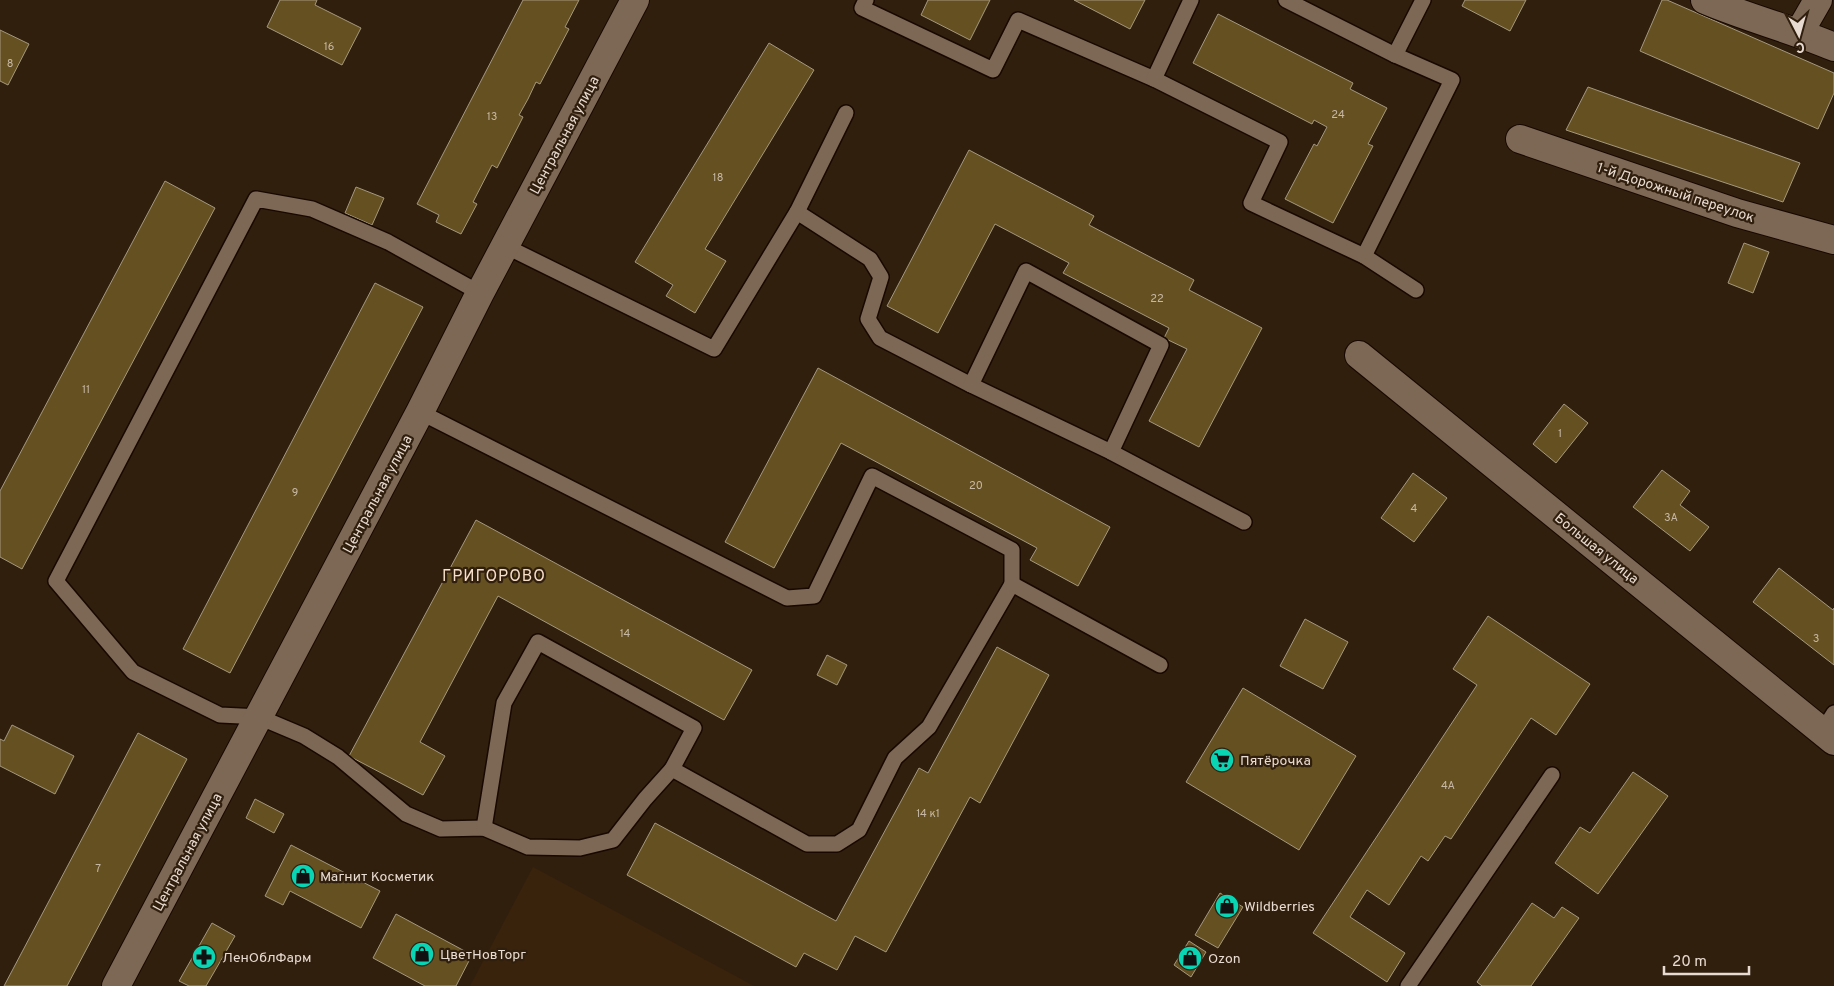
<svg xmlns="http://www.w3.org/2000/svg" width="1834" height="986" font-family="Overpass,sans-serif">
  <rect width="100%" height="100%" fill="#311f0e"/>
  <!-- built -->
  <path fill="#39230c" d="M 533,867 L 754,986 L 470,986 Z"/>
  <!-- building -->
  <g fill="#655021" stroke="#a5987f">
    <path d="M 280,0 L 317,0 L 315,5 L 361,28 L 342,65 L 267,27 Z"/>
    <path d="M 523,0 L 579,0 L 565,27 L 569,29 L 540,84 L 536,82 L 528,99 L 519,115 L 523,117 L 497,168 L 492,165 L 473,202 L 477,204 L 461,234 L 436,222 L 439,215 L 417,204 Z"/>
    <path d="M 928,0 L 990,0 L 970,40 L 921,15 Z"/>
    <path d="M 1074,0 L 1145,0 L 1130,29 Z"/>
    <path d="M 1465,0 L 1526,0 L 1510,31 L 1462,6 Z"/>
    <path d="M 1662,0 L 1667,0 L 1834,73 L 1834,93 L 1818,129 L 1640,51 Z"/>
    <path d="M 1218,14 L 1353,83 L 1350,89 L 1387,108 L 1368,144 L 1373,146 L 1333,223 L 1285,199 L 1314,144 L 1317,146 L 1327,127 L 1314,120 L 1312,124 L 1193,63 Z"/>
    <path d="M 0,30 L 29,44 L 8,85 L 0,81 Z"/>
    <path d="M 769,43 L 814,70 L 705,249 L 726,261 L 695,313 L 666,296 L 673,285 L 635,262 Z"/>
    <path d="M 1588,87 L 1800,163 L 1783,202 L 1566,130 Z"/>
    <path d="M 969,150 L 1094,216 L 1089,225 L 1194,280 L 1189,290 L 1262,328 L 1199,447 L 1149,421 L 1187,349 L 1164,338 L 1169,328 L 1063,273 L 1069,263 L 995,224 L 938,333 L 887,306 Z"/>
    <path d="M 165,181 L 215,208 L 22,569 L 0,557 L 0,491 Z"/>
    <path d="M 356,187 L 384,198 L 372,225 L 345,213 Z"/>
    <path d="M 1744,243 L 1769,252 L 1753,293 L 1728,283 Z"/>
    <path d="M 375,283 L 423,307 L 230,673 L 183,649 Z"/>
    <path d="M 818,368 L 1110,527 L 1078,586 L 1030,560 L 1037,548 L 841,443 L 774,568 L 725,542 Z"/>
    <path d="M 1564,404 L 1588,423 L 1556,463 L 1533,444 Z"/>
    <path d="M 1662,470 L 1690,491 L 1680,505 L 1709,527 L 1690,551 L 1633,507 Z"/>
    <path d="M 1413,473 L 1447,498 L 1414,542 L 1381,518 Z"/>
    <path d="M 476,520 L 752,670 L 724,720 L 498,596 L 420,742 L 445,756 L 423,795 L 349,756 Z"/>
    <path d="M 1779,568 L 1833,610 L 1834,608 L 1834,665 L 1753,602 Z"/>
    <path d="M 1488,616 L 1590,684 L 1556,735 L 1531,718 L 1451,839 L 1445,836 L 1428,861 L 1421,856 L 1389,905 L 1367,890 L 1350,917 L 1405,953 L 1387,982 L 1313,933 L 1477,685 L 1453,669 Z"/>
    <path d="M 1305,619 L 1348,642 L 1323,689 L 1280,666 Z"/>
    <path d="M 997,647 L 1049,675 L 980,803 L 970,797 L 886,952 L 855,936 L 837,970 L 804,953 L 796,967 L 627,875 L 655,823 L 836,921 L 919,768 L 928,773 Z"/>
    <path d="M 827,655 L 847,665 L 837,685 L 817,675 Z"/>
    <path d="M 1243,688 L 1356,756 L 1299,850 L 1186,782 Z"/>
    <path d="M 12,725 L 74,756 L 55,794 L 0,766 L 0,739 L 4,741 Z"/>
    <path d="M 138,733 L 187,759 L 67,986 L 4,986 Z"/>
    <path d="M 1633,772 L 1668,796 L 1598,894 L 1555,863 L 1580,827 L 1590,833 Z"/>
    <path d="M 255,799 L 284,814 L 274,833 L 246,818 Z"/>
    <path d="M 291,845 L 380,891 L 361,928 L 290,891 L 283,905 L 265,896 Z"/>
    <path d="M 1220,893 L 1243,907 L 1218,948 L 1195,935 Z"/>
    <path d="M 1532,903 L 1554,918 L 1562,907 L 1579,918 L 1531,986 L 1482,986 L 1477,982 Z"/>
    <path d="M 396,914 L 472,955 L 456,986 L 425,986 L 373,958 Z"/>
    <path d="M 212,923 L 235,936 L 206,986 L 189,986 L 179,981 Z"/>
    <path d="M 1189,941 L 1206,952 L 1191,977 L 1174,965 Z"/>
  </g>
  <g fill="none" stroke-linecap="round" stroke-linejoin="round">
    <!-- service casing -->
    <g stroke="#180800" stroke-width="18">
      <g id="service">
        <path d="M 866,0 L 862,8 L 993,70 L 1018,20 L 1154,79"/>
        <path d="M 1191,0 L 1154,79 L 1280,142 L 1251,203 L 1364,256 L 1416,290"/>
        <path d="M 1286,0 L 1395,55 L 1452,80 L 1364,256"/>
        <path d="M 1395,55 L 1423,0"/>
        <path d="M 797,212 L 846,113"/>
        <path d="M 505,246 L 714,349 L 797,212 L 870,259 L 881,277 L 868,319 L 880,338 L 971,385 L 1111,452 L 1244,522"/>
        <path d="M 480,293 L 388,242 L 312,209 L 256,199 L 56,581 L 133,672 L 220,715 L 259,717 L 304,736 L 338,757 L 406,814 L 441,829 L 484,828 L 528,847 L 580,848 L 613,840 L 645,799 L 672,769 L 807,844 L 837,844 L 859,830 L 895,758 L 929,727 L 1012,584 L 1160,665"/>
        <path d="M 971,385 L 1026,271 L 1161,345 L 1111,452"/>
        <path d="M 420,412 L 787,598 L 814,596 L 872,476 L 1012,550 L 1012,584"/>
        <path d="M 1822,732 L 1834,713"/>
        <path d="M 484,828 L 504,703 L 538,642 L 694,728 L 672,769"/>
        <path d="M 1408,986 L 1552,775"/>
      </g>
    </g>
    <!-- minor casing -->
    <g stroke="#180800" stroke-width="30">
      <g id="minor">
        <path d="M 1705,0 C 1747,18 1792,29 1834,47"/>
        <path d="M 1799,33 L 1818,0"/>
        <path d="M 1520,139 L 1737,213 L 1834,240"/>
        <path d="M 1359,355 L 1834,741"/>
        <path d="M 116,986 L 420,412 L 480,293 L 635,0"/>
      </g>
    </g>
    <!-- service -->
    <use href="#service" stroke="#7d6855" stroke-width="15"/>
    <!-- minor -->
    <use href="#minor" stroke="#7d6855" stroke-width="28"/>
  </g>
  <!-- icons -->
  <defs>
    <g id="supermarket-disc" transform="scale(1.25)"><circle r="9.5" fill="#09d5b5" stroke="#311f0e"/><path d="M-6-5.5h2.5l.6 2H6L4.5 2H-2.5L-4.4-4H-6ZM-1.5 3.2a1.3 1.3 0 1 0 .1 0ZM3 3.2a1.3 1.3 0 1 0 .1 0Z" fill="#111"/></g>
    <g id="shop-disc" transform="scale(1.25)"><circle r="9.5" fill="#09d5b5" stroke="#311f0e"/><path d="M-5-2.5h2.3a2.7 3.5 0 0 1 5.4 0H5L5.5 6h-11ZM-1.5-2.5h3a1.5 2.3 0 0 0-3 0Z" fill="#111"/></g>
    <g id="pharmacy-disc" transform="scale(1.25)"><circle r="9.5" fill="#09d5b5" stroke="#311f0e"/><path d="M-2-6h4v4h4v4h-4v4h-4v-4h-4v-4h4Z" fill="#111"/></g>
  </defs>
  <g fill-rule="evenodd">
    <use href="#supermarket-disc" x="1222" y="760"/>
    <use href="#shop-disc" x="303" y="876"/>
    <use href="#shop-disc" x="1227" y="906"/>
    <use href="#shop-disc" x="422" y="954"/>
    <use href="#pharmacy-disc" x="204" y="957"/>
    <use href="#shop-disc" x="1190" y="958"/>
  </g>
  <g text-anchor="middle" stroke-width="4.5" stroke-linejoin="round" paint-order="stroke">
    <!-- number labels -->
    <g font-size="11" fill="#c7b8a5">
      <text x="329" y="50">16</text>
      <text x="10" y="67">8</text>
      <text x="1338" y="118">24</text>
      <text x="492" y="120">13</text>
      <text x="718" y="181">18</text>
      <text x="1157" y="302">22</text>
      <text x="86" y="393">11</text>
      <text x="1560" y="437">1</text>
      <text x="976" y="489">20</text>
      <text x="295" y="496">9</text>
      <text x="1414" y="512">4</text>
      <text x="1671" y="521">3А</text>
      <text x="625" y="637">14</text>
      <text x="1816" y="642">3</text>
      <text x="1448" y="789">4А</text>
      <text x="928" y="817">14 к1</text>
      <text x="98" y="872">7</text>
    </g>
    <!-- street labels -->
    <g font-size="14" fill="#e8dbd1" stroke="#311f0e">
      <text transform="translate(564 135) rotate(-62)" y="5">Центральная улица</text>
      <text transform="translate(1676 192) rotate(18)" y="5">1-й Дорожный переулок</text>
      <text transform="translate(377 494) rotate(-62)" y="5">Центральная улица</text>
      <text transform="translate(1597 548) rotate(39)" y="5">Большая улица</text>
      <text transform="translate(187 852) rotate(-62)" y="5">Центральная улица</text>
    </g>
    <!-- poi labels -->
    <g font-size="14" fill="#e8dbd1" stroke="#311f0e" text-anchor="start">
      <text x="1240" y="765">Пятёрочка</text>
      <text x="320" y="881">Магнит Косметик</text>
      <text x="1244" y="911">Wildberries</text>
      <text x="440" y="959">ЦветНовТорг</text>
      <text x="222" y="962">ЛенОблФарм</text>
      <text x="1208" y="963">Ozon</text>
    </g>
    <!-- quarter labels -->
    <g font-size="16" letter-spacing="1" fill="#f8dfca" stroke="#311f0e">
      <text x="494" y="581">ГРИГОРОВО</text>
    </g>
  </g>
  <!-- north arrow -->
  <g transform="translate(1799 35) rotate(174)" stroke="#311f0e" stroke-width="4" paint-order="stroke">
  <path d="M0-4L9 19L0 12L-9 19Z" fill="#e8dbd1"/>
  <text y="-8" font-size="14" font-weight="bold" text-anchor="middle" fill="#e8dbd1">С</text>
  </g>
  <!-- scale -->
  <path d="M1664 966v8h85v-8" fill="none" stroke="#e8dbd1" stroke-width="2.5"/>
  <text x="1672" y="966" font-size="15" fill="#e8dbd1" stroke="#311f0e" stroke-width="4" paint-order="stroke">20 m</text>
</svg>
